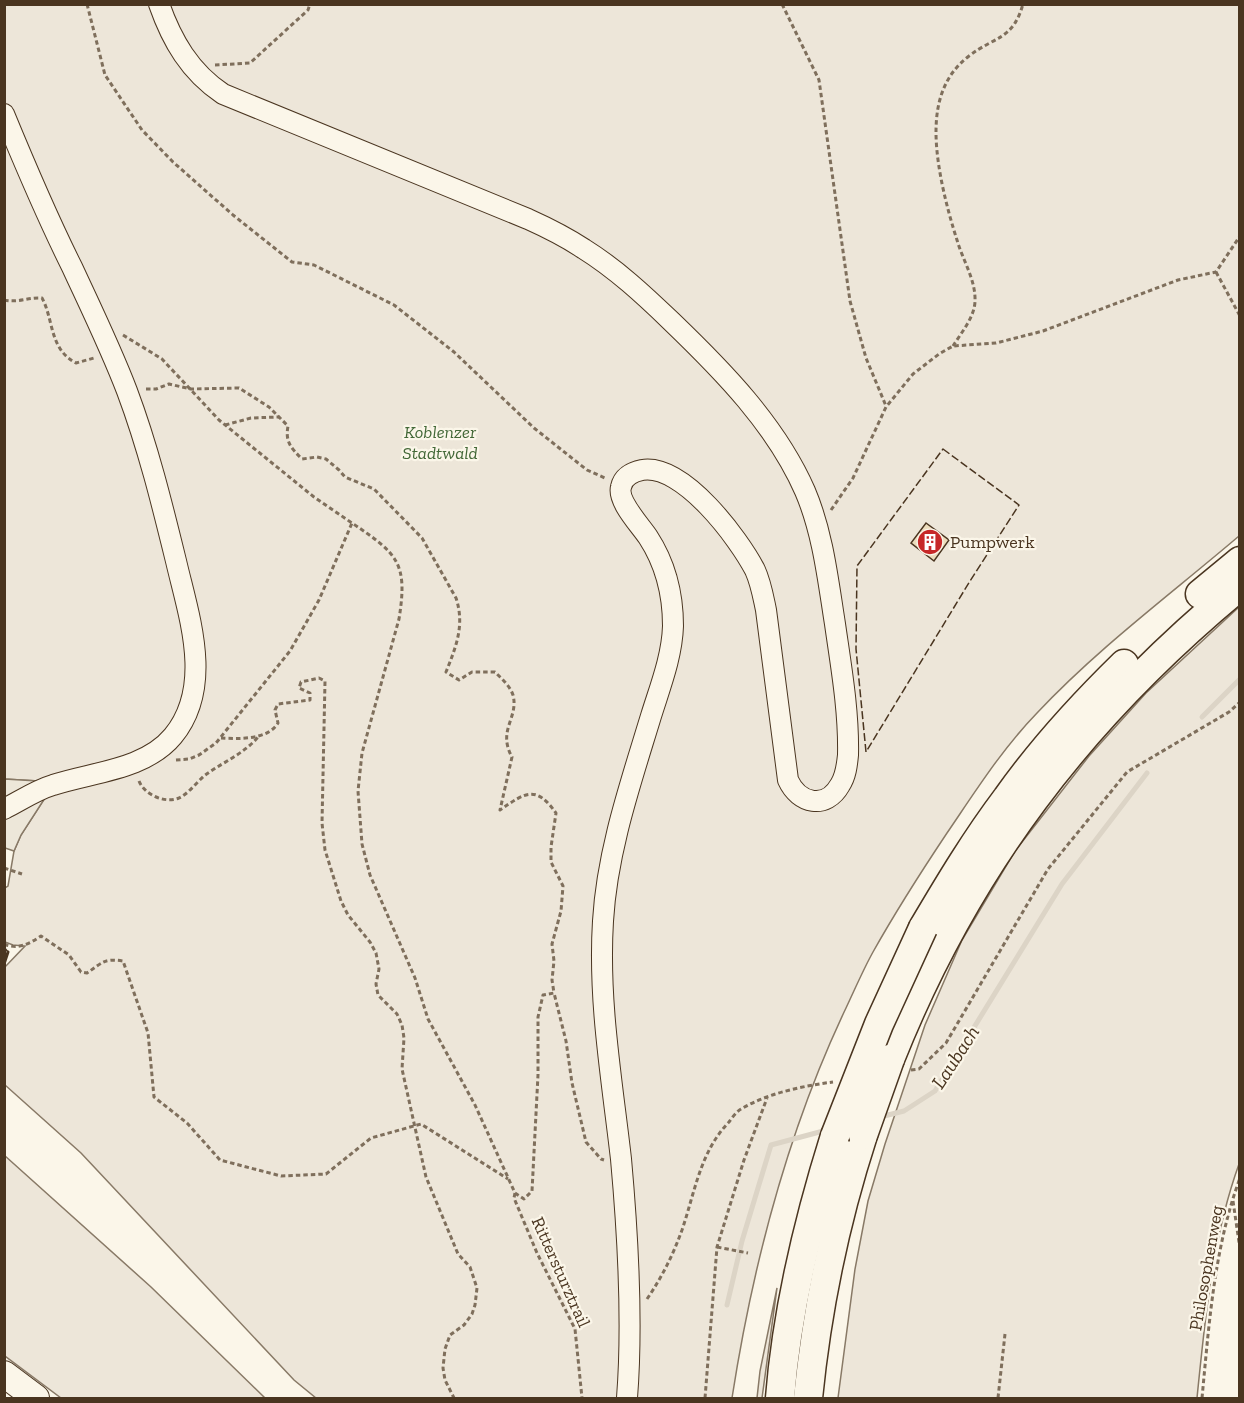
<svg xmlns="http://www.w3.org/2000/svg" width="1244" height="1403" font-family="'Zilla Slab',serif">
  <rect width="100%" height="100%" fill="#fbf6e9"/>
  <!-- green -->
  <g fill="#ede6d9" stroke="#887966" stroke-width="1.5">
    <path d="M 5,5 L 1239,5 L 1239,536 C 1171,594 1098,648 1037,713 C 1002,749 975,792 947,833 C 921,872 896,911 873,952 C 863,970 855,989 846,1008 C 787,1132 753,1263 732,1398 L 316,1398 L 294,1380 L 81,1153 L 5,1085 L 4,968 L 25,946 L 13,945 L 5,942 L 5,888 L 8,886 L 14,851 L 21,835 L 45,798 L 38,781 L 5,779 Z"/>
    <path d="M 1239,607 L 1239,1164 C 1212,1239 1205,1319 1197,1398 L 838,1398 L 855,1269 L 868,1201 L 885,1144 L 925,1025 L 962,940 L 1015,851 L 1089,756 L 1146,693 Z"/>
    <path d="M 4,1155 L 151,1287 L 265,1398 L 61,1398 L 5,1356 Z"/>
    <path d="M 777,1288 L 762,1398 L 757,1398 L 760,1371 Z"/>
  </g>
  <!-- parking -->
  <path fill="#ede7d9" stroke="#887966" stroke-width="1.5" d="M 4,779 L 38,781 L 45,798 L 21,835 L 14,851 L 5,848 Z"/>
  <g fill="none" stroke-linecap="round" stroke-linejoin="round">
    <!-- stream -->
    <g stroke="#dcd4c6" stroke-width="5">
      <path d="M 1202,717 L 1240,679"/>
      <path d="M 880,1117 L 904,1111 L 935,1091 L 1062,884 L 1147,773"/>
      <path d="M 727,1305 L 742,1241 L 771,1145 L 827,1130"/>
    </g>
  </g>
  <!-- building -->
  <path fill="#ecdcbc" stroke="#4a3520" stroke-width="1.5" d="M 926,523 L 949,540 L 934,561 L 911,543 Z"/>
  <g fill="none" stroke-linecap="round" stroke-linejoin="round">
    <!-- minor casing -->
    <g stroke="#4a3520" stroke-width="22">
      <g id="minor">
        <path d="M 159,4 C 172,41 190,72 223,94 L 528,219 C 548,228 566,237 584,249 C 616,269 644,295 671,321 C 723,371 776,425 805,491 C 823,533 828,580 835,624 C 841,666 849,711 848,755 C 847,765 846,776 840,785 C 826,810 799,804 788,780 L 766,610 C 763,596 761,583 755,570 C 739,539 683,463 642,470 C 632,472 623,477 621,487 C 617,501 640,525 648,537 C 665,563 673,595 673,626 C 672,657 660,687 651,716 C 631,782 607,851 603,921 C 598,1001 612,1080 621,1159 C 628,1236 633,1322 627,1398"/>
        <path d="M 4,114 C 25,165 47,217 72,267 C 91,308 111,349 127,391 C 148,447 162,504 176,561 C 189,617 214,686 173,736 C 145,770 92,772 53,785 C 36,790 20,801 4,809"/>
      </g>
    </g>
    <!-- major casing -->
    <g stroke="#4a3520" stroke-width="28">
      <path id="major" d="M 4,1374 L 36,1398"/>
    </g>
    <!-- highway casing -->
    <g stroke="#4a3520" stroke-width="31">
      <g id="highway">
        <path d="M 1200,594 L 1240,561"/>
        <path d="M 923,928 C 949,884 976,839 1007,798 C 1041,750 1082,705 1124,664"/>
        <path d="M 890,1059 C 967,866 1080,718 1240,586"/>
        <path d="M 780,1398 C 787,1309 808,1222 835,1136"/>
        <path d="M 808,1398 C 817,1308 835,1221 863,1135"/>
      </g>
    </g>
    <!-- path -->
    <g stroke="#7f6f5c" stroke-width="3" stroke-dasharray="4.5 3" stroke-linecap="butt">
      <path d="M 87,4 L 105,75 L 142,130 L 173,162 L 233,215 L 292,262 L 314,265 L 394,305 L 454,352 L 534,428 L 587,470 L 605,478"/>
      <path d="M 782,4 L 819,80 L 850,301 L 866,358 L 886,406"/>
      <path d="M 215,65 L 250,63 L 308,10 L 310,4"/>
      <path d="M 1216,272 L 1240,316"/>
      <path d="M 4,300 C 18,303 29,297 42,298 C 54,320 49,349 76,363 L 94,358"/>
      <path d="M 123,335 L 162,359 L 219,420 L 314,497 L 352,523"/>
      <path d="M 953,346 C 961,333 974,318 975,302 C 976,280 963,261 957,240 C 947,209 936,166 936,132 C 936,102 944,75 969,56 C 995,36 1013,40 1023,4"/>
      <path d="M 146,389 L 156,389 L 169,384 L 191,389 L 239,388 L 269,407 L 288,426 C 285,442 291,448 302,459 L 317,457 L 326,459 L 339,470 L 345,477 L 374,489 L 422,538 L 456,598 C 465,625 456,647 446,672 L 459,680 L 472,672 L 495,672 C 502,679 510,686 513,695 C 519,718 497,730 512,757 L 500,810 C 526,792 536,785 556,813 L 551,847 L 551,862 L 563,886 L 561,911 L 552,944 L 554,961 L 552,980 L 554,993"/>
      <path d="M 225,425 L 251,418 L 279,417"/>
      <path d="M 831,510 L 853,478 L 886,407 L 913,374 L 939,354 L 953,346 L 996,343 L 1043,331 L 1178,280 L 1216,272 L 1240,236"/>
      <path d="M 221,738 C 239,739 268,740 278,723 L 275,710 L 278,704 L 310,700 L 310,693 L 299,688 L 301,682 L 319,678 L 325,681 L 322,823 L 325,850 L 341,901 L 348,915 L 370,942 L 376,953 L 379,969 L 376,984 L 378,995 L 397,1014 L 402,1025 L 404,1038 L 402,1069 L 426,1177 L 458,1254 L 470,1267 L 477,1288 L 475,1305 L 472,1314 L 464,1325 L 450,1335 L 445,1349 L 443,1368 L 445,1380 L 454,1398"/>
      <path d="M 176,760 L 189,759 L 199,755 L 216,743 L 290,651 L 319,600 L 352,523 C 398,554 408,563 399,619 L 362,753 L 358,791 L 362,844 L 370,875 L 415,978 L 428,1019 L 475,1105 L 515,1193 L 524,1199 L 532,1191 L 538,1075 L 538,1017 L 543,995 L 554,993 L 566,1041 L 572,1083 L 586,1142 L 601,1159 L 604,1160"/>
      <path d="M 139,781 C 144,794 164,804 179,798 C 188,794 196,783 204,776 C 221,763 244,754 258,737"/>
      <path d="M 4,868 L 22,874"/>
      <path d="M 4,944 C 18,950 29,944 41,936 L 69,955 L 81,972 L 87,973 C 102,963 104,958 123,961 L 148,1033 L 154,1097 L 187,1123 L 220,1160 L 281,1176 L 326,1174 L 371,1138 L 421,1124 L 508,1179"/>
      <path d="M 911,1070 L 919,1069 L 946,1043 L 1048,869 L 1127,772 L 1229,712 L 1240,702"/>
      <path d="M 515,1193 L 514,1198 L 537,1253 L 575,1329 L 582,1398"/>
      <path d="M 1233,1201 L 1240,1249"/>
      <path d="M 717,1247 L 748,1253"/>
      <path d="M 647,1299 C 662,1277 673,1255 682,1230 C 695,1192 700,1152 729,1122 C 732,1118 736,1112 741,1109 C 768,1093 803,1086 833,1082"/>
      <path d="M 705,1398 L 717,1247 L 744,1160 L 767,1098"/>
      <path d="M 998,1398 L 1005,1334"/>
      <path d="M 1202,1398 C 1209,1325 1214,1248 1240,1178"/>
    </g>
    <!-- minor -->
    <use href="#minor" stroke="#fbf6e9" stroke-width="20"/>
    <!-- major -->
    <use href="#major" stroke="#fbf6e9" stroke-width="26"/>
    <!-- highway -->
    <use href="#highway" stroke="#fbf6e9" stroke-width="28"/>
    <!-- highway-bridge casing -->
    <g stroke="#4a3520" stroke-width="31" stroke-linecap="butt">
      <g id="highway-bridge">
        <path d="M 863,1135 L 890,1059"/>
        <path d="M 835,1136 L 879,1024 L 923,928"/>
      </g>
    </g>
    <!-- highway-bridge -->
    <use href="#highway-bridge" stroke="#fbf6e9" stroke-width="28"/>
    <!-- fence -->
    <g stroke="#4a3520" stroke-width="1.5" stroke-dasharray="8 3" stroke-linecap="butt">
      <path d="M 943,449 L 1019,505 L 970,581 L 866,752 L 856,649 L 857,566 Z"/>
      <path d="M 4,947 L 8,952"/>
    </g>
    <!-- wall -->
    <path stroke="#4a3520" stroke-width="3" d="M 4,964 L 8,952"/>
  </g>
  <!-- icons -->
  <defs>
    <g id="building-disc" transform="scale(1.35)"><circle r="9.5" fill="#c62828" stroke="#fbf6e9"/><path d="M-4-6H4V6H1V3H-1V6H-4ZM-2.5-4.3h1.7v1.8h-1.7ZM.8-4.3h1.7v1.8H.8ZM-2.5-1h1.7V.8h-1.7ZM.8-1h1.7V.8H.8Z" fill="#fff"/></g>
  </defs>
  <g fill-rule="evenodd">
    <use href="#building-disc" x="930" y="542"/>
  </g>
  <g text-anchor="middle" stroke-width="4.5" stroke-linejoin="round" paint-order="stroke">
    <!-- park labels -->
    <g font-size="18" font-style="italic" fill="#436837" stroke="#fbf6e9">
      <text x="440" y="438">Koblenzer<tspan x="440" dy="21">Stadtwald</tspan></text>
    </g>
    <!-- poi labels -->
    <g font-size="18" fill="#4a3520" stroke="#fbf6e9" text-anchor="start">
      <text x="950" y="548">Pumpwerk</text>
    </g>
    <!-- street labels -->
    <g font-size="18" fill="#4a3520" stroke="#fbf6e9">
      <text transform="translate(1206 1268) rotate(-80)" y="6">Philosophenweg</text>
      <text transform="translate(561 1272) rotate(66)" y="6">Rittersturztrail</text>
    </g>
    <!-- water labels -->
    <g font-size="20" font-style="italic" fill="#4a3520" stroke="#fbf6e9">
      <text transform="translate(955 1057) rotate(-57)" y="7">Laubach</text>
    </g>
  </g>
  <!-- border -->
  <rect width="1244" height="1403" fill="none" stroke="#4a3520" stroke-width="12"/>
</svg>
